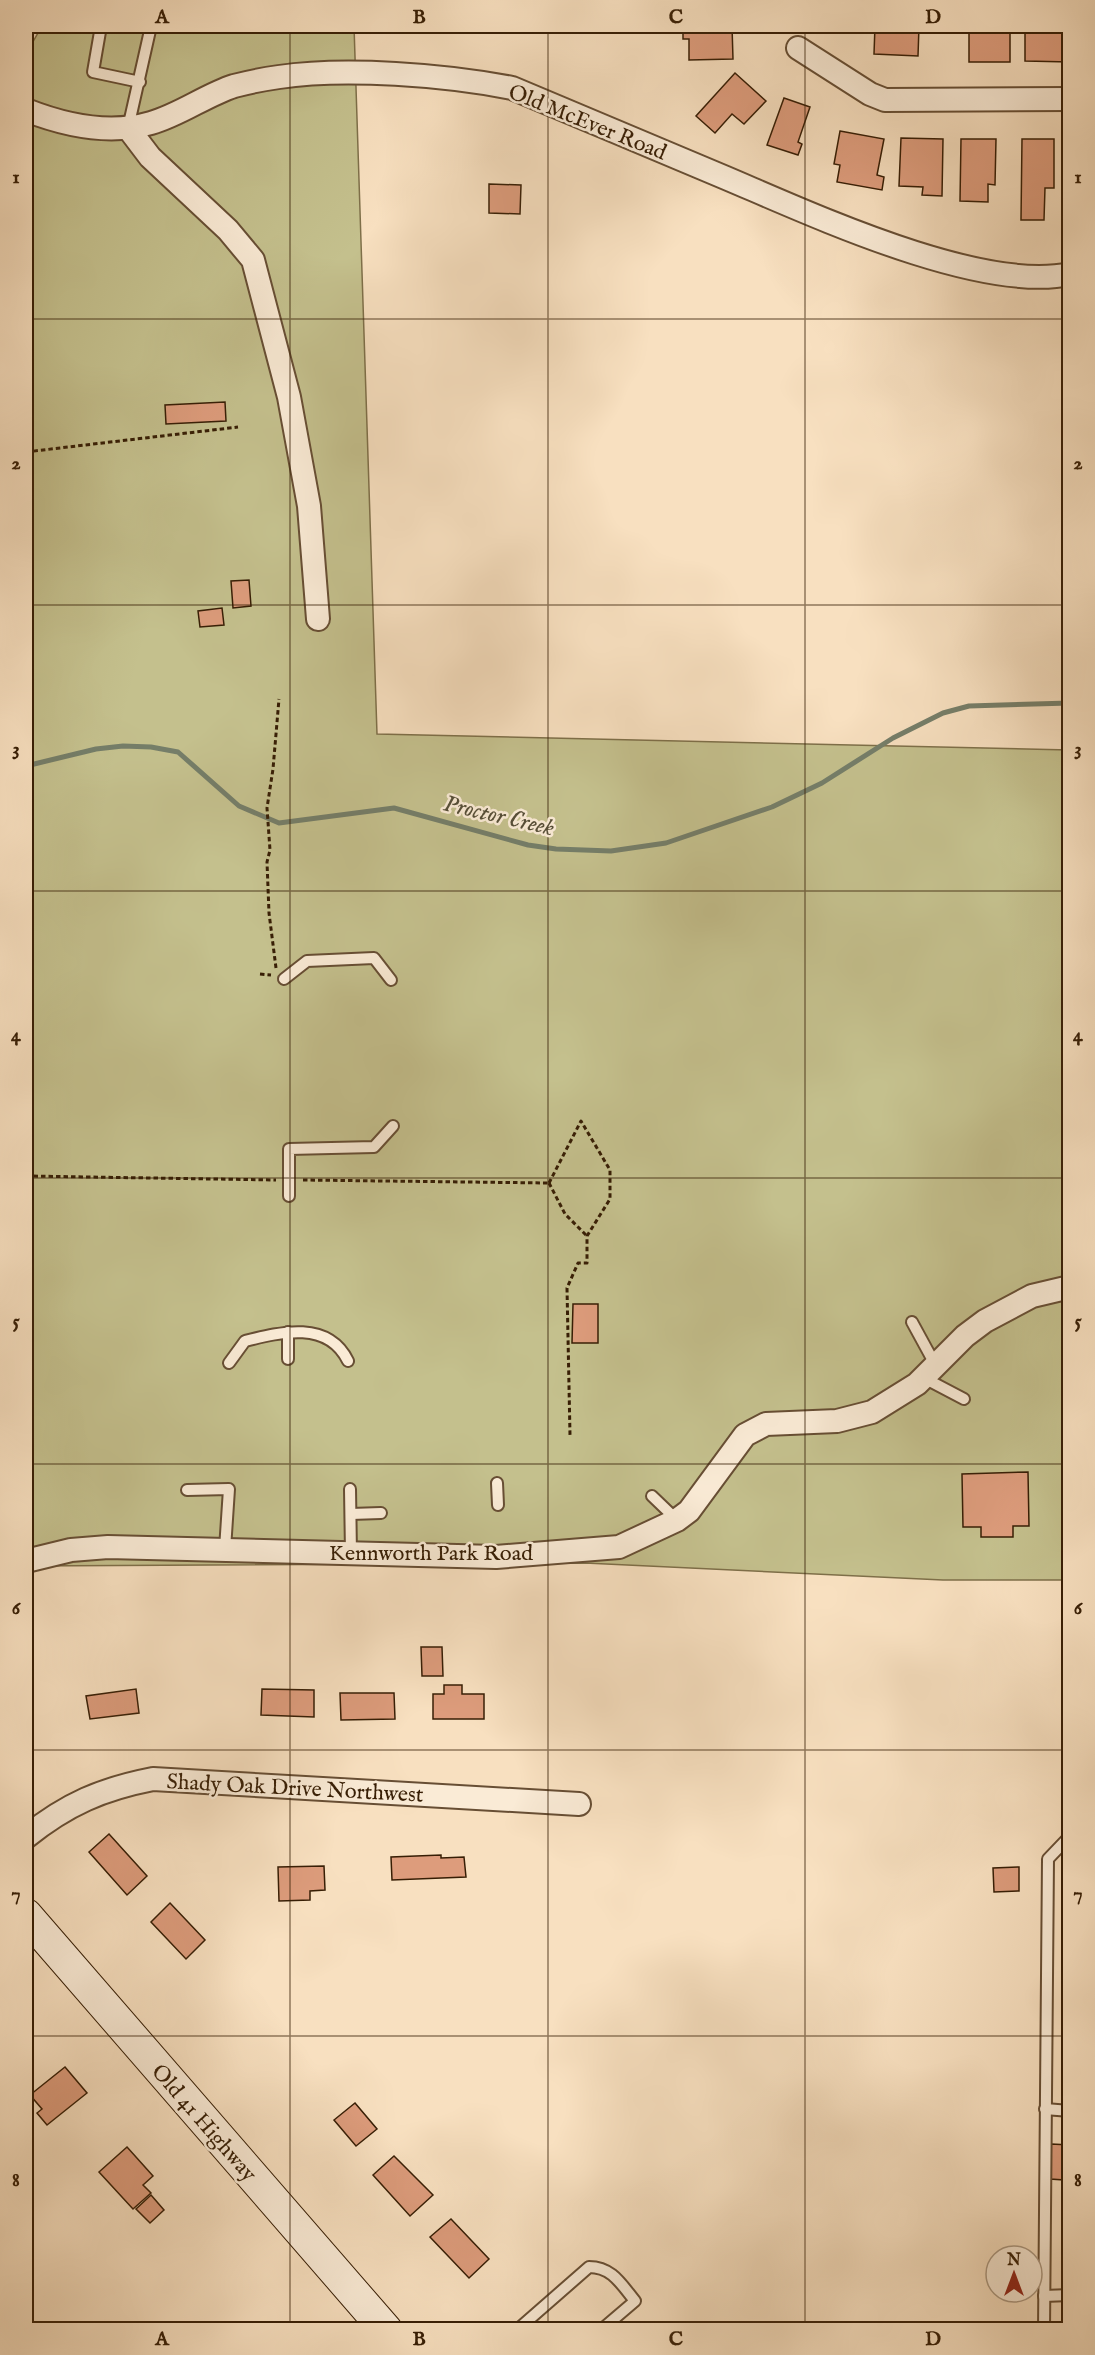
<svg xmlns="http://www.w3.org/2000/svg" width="1095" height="2355" font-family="'IM FELL English',serif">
  <rect width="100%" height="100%" fill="#f8e0c0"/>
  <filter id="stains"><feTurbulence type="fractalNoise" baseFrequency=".00333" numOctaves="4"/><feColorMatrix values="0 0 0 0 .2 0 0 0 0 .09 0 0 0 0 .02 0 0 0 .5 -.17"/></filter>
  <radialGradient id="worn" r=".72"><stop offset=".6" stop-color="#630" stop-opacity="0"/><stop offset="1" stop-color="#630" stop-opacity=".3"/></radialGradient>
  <!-- green -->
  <path fill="#c4c08d" stroke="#7e6f49" stroke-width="1.5" d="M 42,26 L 354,26 L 377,734 L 1069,750 L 1069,1580 L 943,1580 L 585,1563 L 26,1566 L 26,54 Z"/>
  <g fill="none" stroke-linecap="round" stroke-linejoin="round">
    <!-- stream -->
    <path stroke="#757e69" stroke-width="5" d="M 26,766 L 96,749 L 123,746 L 151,747 L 178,752 L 239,806 L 279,823 L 394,808 L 528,845 L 556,849 L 611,851 L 666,843 L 772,807 L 822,783 L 893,738 L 943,713 L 969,706 L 1070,703"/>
  </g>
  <!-- building -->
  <g fill="#dd9c7c" stroke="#371e05" stroke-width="1.5">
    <path d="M 683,26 L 732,26 L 733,59 L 689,60 L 689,39 L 683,39 Z"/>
    <path d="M 875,26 L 919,26 L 918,56 L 874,54 Z"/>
    <rect x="969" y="26" width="41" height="36"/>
    <path d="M 1025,26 L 1070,26 L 1070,62 L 1025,61 Z"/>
    <path d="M 735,73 L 766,101 L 744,124 L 732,114 L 715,133 L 696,116 Z"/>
    <path d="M 784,98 L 810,107 L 798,142 L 802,144 L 798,155 L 767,145 Z"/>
    <path d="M 840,131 L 884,139 L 877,175 L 884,177 L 882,190 L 837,182 L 840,165 L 834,164 Z"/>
    <path d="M 901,138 L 943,139 L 942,196 L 922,195 L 923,187 L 899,186 Z"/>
    <path d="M 961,139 L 996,139 L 995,185 L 988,184 L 988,202 L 960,201 Z"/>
    <path d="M 1022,139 L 1054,139 L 1054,188 L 1045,188 L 1044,220 L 1021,220 Z"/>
    <path d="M 489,184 L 521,185 L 520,214 L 489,213 Z"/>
    <path d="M 225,402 L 226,421 L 166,424 L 165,405 Z"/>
    <path d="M 249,580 L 251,606 L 233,608 L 231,581 Z"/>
    <path d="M 222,608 L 224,625 L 200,627 L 198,611 Z"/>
    <path d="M 573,1304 L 598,1304 L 598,1343 L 572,1343 Z"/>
    <path d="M 1028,1472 L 1029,1526 L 1013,1526 L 1013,1537 L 981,1537 L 981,1527 L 963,1527 L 962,1474 Z"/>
    <path d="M 421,1647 L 442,1647 L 443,1676 L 422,1676 Z"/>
    <path d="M 444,1685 L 462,1685 L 462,1694 L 484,1694 L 484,1719 L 433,1719 L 433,1694 L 444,1694 Z"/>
    <path d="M 136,1689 L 139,1713 L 90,1719 L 86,1696 Z"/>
    <path d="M 262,1689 L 314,1690 L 314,1717 L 261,1715 Z"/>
    <path d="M 340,1693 L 394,1693 L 395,1719 L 341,1720 Z"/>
    <path d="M 109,1834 L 147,1876 L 127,1895 L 89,1852 Z"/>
    <path d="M 441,1855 L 441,1858 L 464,1857 L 466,1877 L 392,1880 L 391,1857 Z"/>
    <path d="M 324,1866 L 325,1890 L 310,1891 L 310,1900 L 279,1901 L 278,1867 Z"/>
    <path d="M 1019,1867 L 1019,1891 L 994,1892 L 993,1868 Z"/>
    <path d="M 170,1903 L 205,1940 L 186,1959 L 151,1922 Z"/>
    <path d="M 65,2067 L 87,2093 L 47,2125 L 37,2113 L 42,2109 L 30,2095 Z"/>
    <path d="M 355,2103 L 377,2129 L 356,2146 L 334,2120 Z"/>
    <path d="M 1051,2144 L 1070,2145 L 1070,2259 L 1063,2259 L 1064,2180 L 1050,2179 Z"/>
    <path d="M 127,2147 L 153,2176 L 143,2185 L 151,2193 L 133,2209 L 99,2172 Z"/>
    <path d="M 394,2156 L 433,2195 L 410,2216 L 373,2175 Z"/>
    <path d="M 151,2195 L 164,2210 L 150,2223 L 136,2209 Z"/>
    <path d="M 451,2219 L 489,2259 L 469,2278 L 430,2237 Z"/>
  </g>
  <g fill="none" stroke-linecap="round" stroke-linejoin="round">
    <!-- service casing -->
    <g stroke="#674e34" stroke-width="14">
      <g id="service">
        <path d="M 101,26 L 93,72 L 140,82"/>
        <path d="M 128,128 L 151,26"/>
        <path d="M 284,979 L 307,961 L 374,958 L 391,980"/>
        <path d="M 289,1196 L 289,1149 L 374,1147 L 393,1126"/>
        <path d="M 912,1322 L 936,1366"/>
        <path d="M 288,1332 L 288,1359"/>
        <path d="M 229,1363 L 245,1341 C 281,1332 328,1320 348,1361"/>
        <path d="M 924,1378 L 964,1399"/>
        <path d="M 497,1483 L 498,1505"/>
        <path d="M 350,1489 L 351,1553"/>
        <path d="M 187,1490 L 229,1489 L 225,1549"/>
        <path d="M 652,1496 L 677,1520"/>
        <path d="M 351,1514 L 381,1513"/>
        <path d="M 1045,2109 L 1070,2111"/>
        <path d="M 1044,2296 L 1070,2295"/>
        <path d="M 517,2330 L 589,2267 C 612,2267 621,2284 635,2301 L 601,2330"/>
        <path d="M 1044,2330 L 1048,1859 L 1070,1836"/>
      </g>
    </g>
    <!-- minor casing -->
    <g stroke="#674e34" stroke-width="26">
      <g id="minor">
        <path d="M 798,48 L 870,94 L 885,100 L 1070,99"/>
        <path d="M 26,110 C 64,125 110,135 151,123 C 180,115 206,95 234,86 C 249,82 265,79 279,77 C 345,67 446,75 512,88 C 583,118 655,148 726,178 C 811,214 980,293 1070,274"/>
        <path d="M 128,128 L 150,157 L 228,230 L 253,260 L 289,397 L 309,506 L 318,619"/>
        <path d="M 26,1561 L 71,1550 L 108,1547 L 496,1557 L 619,1547 L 677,1520 L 689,1511 L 745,1435 L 766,1424 L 837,1421 L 872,1412 L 917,1384 L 965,1336 L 985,1321 L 1032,1296 L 1070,1287"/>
        <path d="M 26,1837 C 67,1804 102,1789 153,1779 L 579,1804"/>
      </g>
    </g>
    <!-- secondary casing -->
    <g stroke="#371e05" stroke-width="34">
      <path id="secondary" d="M 26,1915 L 386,2330"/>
    </g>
    <!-- path -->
    <g stroke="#371e05" stroke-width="3" stroke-dasharray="4.5 3" stroke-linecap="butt">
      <path d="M 26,452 L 238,427"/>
      <path d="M 276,968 L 269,913 L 267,862 L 270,850 L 267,808 L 273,769 L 279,699"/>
      <path d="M 260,974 L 271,975"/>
      <path d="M 26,1176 L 276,1180"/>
      <path d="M 303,1180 L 549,1183"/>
      <path d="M 549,1183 L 581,1121 L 610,1170 L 610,1199 L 587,1236 L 587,1263 L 578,1263 L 567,1288 L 570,1435"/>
      <path d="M 549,1183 L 565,1214 L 587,1236"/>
    </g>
    <!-- service -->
    <use href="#service" stroke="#faebd6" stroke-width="10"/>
    <!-- minor -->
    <use href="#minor" stroke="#faebd6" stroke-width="22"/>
    <!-- secondary -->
    <use href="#secondary" stroke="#faebd6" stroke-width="32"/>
  </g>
  <!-- grid -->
  <path fill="none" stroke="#371e05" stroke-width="1.5" stroke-opacity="0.55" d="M 290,26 L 290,2330M 548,26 L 548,2330M 805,26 L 805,2330M 26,319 L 1070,319M 26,605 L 1070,605M 26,891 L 1070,891M 26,1178 L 1070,1178M 26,1464 L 1070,1464M 26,1750 L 1070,1750M 26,2036 L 1070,2036"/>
  <g text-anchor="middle" stroke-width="5" stroke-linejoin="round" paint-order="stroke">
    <!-- street labels -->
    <g font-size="22" fill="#371e05" stroke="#faebd6">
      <text transform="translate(588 121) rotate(22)" y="8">Old McEver Road</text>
      <text x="431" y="1560">Kennworth Park Road</text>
      <text transform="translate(295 1787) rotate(3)" y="8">Shady Oak Drive Northwest</text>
      <text transform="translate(205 2122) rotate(49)" y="8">Old 41 Highway</text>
    </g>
    <!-- water labels -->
    <g font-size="24" font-style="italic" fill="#564e37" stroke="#faebd6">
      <text transform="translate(499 815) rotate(13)" y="8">Proctor Creek</text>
    </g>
  </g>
  <!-- margin -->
  <rect width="1095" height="2355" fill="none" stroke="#f8e0c0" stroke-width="66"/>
  <!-- north arrow -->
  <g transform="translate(1014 2274)"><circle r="28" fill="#faebd6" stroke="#ac9982" stroke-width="1.5"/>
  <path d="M0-4.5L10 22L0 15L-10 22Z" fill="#8f2418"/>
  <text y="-9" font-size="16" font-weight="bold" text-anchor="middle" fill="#371e05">N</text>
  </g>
  <rect x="33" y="33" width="1029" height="2289" fill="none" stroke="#371e05" stroke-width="2"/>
  <g font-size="20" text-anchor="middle" font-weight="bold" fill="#371e05">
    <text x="162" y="23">A</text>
    <text x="419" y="23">B</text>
    <text x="676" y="23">C</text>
    <text x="933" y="23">D</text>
    <text x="16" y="183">1</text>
    <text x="1078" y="183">1</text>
    <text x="16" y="469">2</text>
    <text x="1078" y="469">2</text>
    <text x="16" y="755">3</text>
    <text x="1078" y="755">3</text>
    <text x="16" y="1041">4</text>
    <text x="1078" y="1041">4</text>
    <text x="16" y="1327">5</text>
    <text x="1078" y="1327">5</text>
    <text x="16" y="1614">6</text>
    <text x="1078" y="1614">6</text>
    <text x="16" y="1900">7</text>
    <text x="1078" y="1900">7</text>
    <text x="16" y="2186">8</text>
    <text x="1078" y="2186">8</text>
    <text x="162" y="2345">A</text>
    <text x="419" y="2345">B</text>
    <text x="676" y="2345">C</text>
    <text x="933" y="2345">D</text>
  </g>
  <rect width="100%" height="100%" filter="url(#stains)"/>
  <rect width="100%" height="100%" fill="url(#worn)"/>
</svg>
